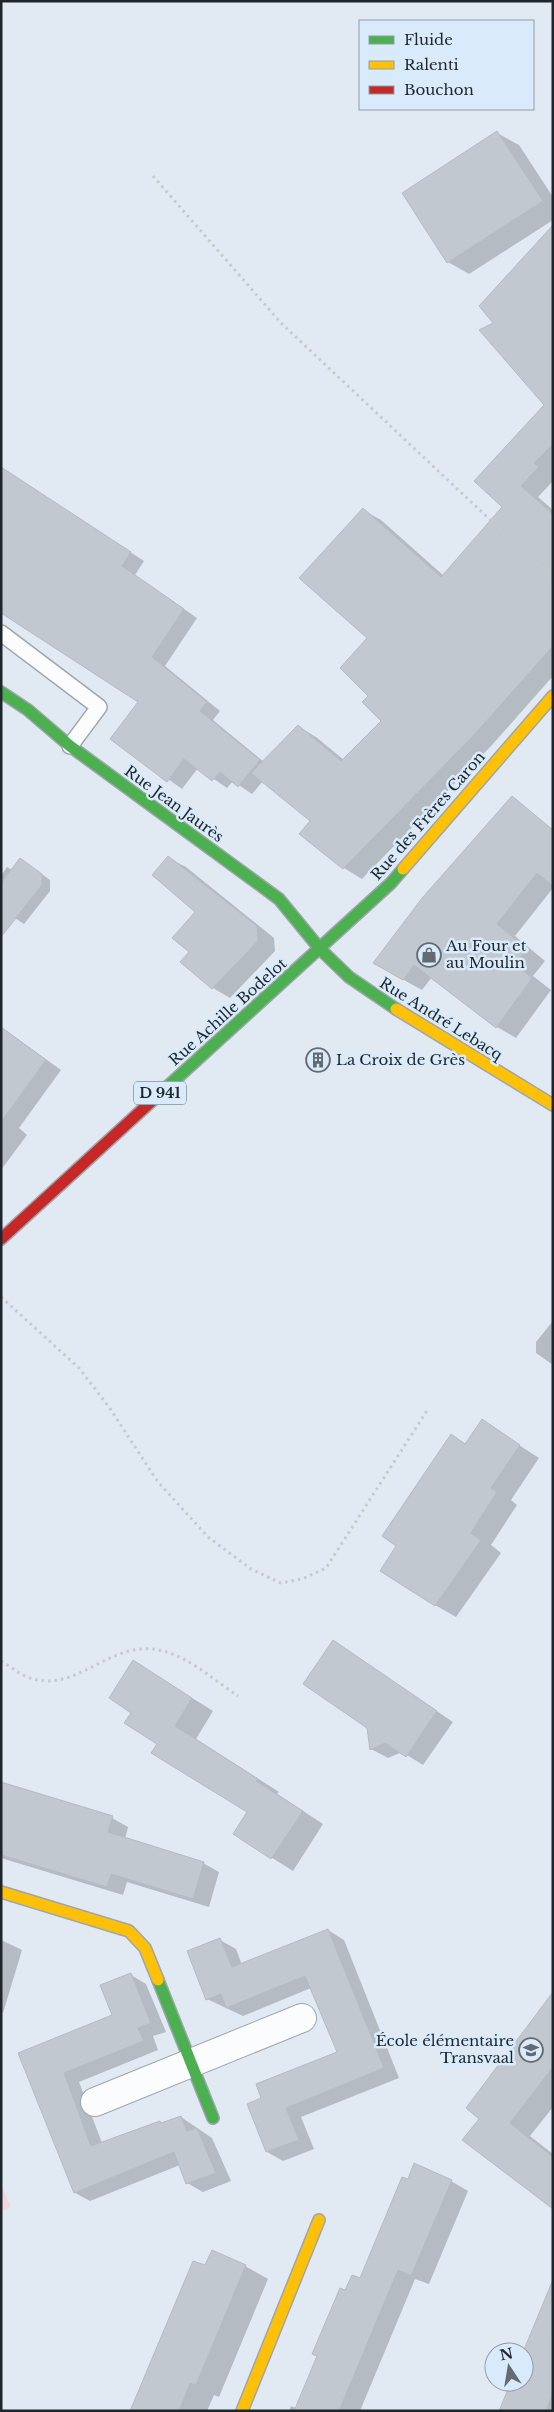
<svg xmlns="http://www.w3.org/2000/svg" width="554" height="2412" font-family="'Libre Baskerville',serif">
  <rect width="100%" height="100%" fill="#e1eaf3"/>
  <!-- green -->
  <path fill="#f2d6dc" d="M 1,2185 L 11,2207 L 1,2211 Z"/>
  <!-- shadow -->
  <g fill="#0003">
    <path d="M 497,133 L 519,145 L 553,197 L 553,220 L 469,274 L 448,262 Z"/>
    <path d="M 553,227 L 553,481 L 538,497 L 553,510 L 553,676 L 492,745 L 362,879 L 344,868 L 301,834 L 312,821 L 263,781 L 252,794 L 233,781 L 227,788 L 198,768 L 182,789 L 111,738 L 139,701 L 1,468 L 144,561 L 135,575 L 197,618 L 165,666 L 220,711 L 213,720 L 264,762 L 299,727 L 316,737 L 344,760 L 383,721 L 369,696 L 363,510 L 381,520 L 444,576 L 504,507 L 546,405 L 495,324 Z"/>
    <path d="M 553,838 L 553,888 L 515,936 L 545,961 L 533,976 L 551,990 L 516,1038 L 497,1027 L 432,977 L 422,990 L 393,974 Z"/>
    <path d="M 168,858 L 186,867 L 274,938 L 275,951 L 230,998 L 213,988 L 190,952 L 196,912 Z"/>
    <path d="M 29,865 L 50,880 L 50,891 L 24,924 L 1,909 L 1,876 L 7,867 L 12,870 Z"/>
    <path d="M 1,1027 L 61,1070 L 19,1128 L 27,1135 L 1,1170 Z"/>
    <path d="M 553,1321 L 553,1365 L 536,1353 L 536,1342 Z"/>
    <path d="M 482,1421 L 539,1458 L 511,1500 L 517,1505 L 491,1545 L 501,1553 L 456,1617 L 435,1605 L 398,1545 L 451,1436 L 466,1444 Z"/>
    <path d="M 334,1642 L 453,1722 L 423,1765 L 402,1752 L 388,1758 L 371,1749 L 368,1728 Z"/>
    <path d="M 154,1674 L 213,1711 L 196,1739 L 279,1792 L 277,1794 L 323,1824 L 293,1871 L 234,1834 L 248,1812 L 159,1743 Z"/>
    <path d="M 1,1783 L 112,1818 L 128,1827 L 125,1839 L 203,1863 L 219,1872 L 209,1907 L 127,1882 L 123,1895 L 1,1858 Z"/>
    <path d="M 328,1930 L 344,1940 L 399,2078 L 301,2117 L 314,2149 L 283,2161 L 267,2152 L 249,2105 L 263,2099 L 339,2053 L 311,1988 L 243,2016 L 207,1999 L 220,1940 L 236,1949 L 242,1965 Z"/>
    <path d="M 1,1940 L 22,1950 L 3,2013 L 1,2012 Z"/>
    <path d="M 131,1975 L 146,1984 L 166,2032 L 153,2036 L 158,2050 L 79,2082 L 102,2143 L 181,2117 L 212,2138 L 231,2181 L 203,2192 L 187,2183 L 180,2165 L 90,2201 L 75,2193 L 20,2054 L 114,2015 Z"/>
    <path d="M 553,1995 L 553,2107 L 530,2136 L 553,2154 L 553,2208 L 481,2118 Z"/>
    <path d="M 408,2180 L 451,2181 L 468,2191 L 429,2284 L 415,2279 L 360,2411 L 289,2411 L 291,2406 L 296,2408 L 346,2291 L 360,2280 Z"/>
    <path d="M 245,2266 L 268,2279 L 219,2397 L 214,2395 L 207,2411 L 131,2411 L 206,2267 Z"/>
    <path d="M 553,2282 L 553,2411 L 500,2411 L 512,2382 L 524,2382 L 524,2353 Z"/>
  </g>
  <!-- building -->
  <g fill="#c1c8d0" stroke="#b4bbc2">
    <path d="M 497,131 L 543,201 L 447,263 L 402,193 Z"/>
    <path d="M 553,225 L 553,444 L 534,463 L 539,467 L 521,486 L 553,514 L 553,646 L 474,735 L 343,869 L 299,834 L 310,821 L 251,773 L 298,725 L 341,761 L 381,721 L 362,702 L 368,696 L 340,668 L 367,638 L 299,578 L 363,508 L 441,577 L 502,507 L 474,481 L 544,405 L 479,330 L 493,323 L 479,306 Z"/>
    <path d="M 1,467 L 131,552 L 122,566 L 184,609 L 152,657 L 207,702 L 200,711 L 260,760 L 238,787 L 220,772 L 212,781 L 184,759 L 167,782 L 110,739 L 138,702 L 1,613 Z"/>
    <path d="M 512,796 L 553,830 L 553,886 L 537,873 L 497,924 L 527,949 L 515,964 L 532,978 L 496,1028 L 414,965 L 403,980 L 373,963 L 423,897 Z"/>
    <path d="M 168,856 L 257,926 L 258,941 L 212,989 L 180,962 L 189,952 L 172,938 L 195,912 L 152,875 Z"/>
    <path d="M 20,858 L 42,874 L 42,885 L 1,937 L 1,883 Z"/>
    <path d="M 1,1027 L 46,1060 L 1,1122 Z"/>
    <path d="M 482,1419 L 520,1445 L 491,1488 L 497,1492 L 471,1533 L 481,1540 L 435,1606 L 380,1571 L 396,1546 L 382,1536 L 451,1434 L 465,1444 Z"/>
    <path d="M 333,1640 L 437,1711 L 406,1757 L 385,1743 L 370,1750 L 367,1728 L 303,1684 Z"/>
    <path d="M 133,1660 L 192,1698 L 175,1726 L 258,1779 L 256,1781 L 303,1811 L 271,1859 L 233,1834 L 247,1812 L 151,1753 L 157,1744 L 124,1723 L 131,1713 L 109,1698 Z"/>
    <path d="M 1,1782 L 113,1816 L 108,1832 L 204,1862 L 193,1899 L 111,1874 L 107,1887 L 1,1855 Z"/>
    <path d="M 328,1929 L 384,2068 L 286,2108 L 299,2140 L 266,2152 L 247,2104 L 261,2098 L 256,2084 L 337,2052 L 305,1976 L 226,2008 L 221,1994 L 206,2000 L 187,1951 L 220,1938 L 232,1967 Z"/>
    <path d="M 131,1973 L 151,2023 L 138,2028 L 144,2041 L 64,2073 L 91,2146 L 160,2121 L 161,2123 L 181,2116 L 187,2131 L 197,2128 L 216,2173 L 186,2184 L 174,2152 L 74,2193 L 18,2053 L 112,2015 L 100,1985 Z"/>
    <path d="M 553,1992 L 553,2067 L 510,2123 L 553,2157 L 553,2209 L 462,2140 L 479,2119 L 466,2108 Z"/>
    <path d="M 414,2163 L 452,2180 L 411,2276 L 398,2270 L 339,2411 L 294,2411 L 317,2356 L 312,2354 L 340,2288 L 345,2290 L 352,2275 L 360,2278 L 402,2177 L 408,2179 Z"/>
    <path d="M 212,2250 L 246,2265 L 196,2385 L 190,2383 L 179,2411 L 130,2411 L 193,2261 L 205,2265 Z"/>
    <path d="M 552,2282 L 553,2393 L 546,2411 L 499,2411 L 511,2382 L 524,2382 L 523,2352 Z"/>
  </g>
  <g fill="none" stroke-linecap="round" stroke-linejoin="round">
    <!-- lane casing -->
    <g stroke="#9ea5ac" stroke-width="18">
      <path id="lane" d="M 1,633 L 99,707 L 70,746"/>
    </g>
    <!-- street casing -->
    <g stroke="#9ea5ac" stroke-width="30">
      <path id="street" d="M 95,2102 L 302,2018"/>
    </g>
    <!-- fast casing -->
    <g stroke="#9ea5ac" stroke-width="14">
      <g id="fast">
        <path d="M 1,692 L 28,710 L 70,746 L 279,899 L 320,949 L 349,977 L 396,1009"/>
        <path d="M 166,1088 L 391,883 L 403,869"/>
        <path d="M 158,1980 L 213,2118"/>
      </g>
    </g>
    <!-- slow casing -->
    <g stroke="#9ea5ac" stroke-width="14">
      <g id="slow">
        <path d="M 403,869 L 553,696"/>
        <path d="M 396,1009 L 553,1105"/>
        <path d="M 1,1892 L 129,1931 L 145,1948 L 158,1980"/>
        <path d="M 242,2411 L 319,2220"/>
      </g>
    </g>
    <!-- jam casing -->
    <g stroke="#9ea5ac" stroke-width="14">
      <path id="jam" d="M 1,1239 L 166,1088"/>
    </g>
    <!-- path -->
    <g stroke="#c6cacc" stroke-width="3" stroke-dasharray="2.5 4" stroke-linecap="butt">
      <path d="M 153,176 L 281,323 L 553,579"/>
      <path d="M 1,1297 L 79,1368 L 109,1407 L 158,1482 L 208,1537 L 251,1569 L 281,1583 L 302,1579 L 326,1568 L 428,1409"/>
      <path d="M 1,1661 C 10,1666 18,1673 27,1677 C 74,1695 105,1645 151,1649 C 183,1651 212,1679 238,1696"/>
    </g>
    <!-- lane -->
    <use href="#lane" stroke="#fafcfd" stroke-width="15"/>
    <!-- street -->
    <use href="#street" stroke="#fafcfd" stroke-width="28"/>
    <!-- fast -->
    <use href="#fast" stroke="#4caf50" stroke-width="11"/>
    <!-- slow -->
    <use href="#slow" stroke="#ffc107" stroke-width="11"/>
    <!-- jam -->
    <use href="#jam" stroke="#c62828" stroke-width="11"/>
  </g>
  <!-- icons -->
  <defs>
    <g id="shop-ring" transform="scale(1.25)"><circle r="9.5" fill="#d9ebfb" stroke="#636b71" stroke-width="1.5"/><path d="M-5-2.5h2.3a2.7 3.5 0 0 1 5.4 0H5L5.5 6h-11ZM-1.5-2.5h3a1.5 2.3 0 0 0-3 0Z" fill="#636b71"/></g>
    <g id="building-ring" transform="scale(1.25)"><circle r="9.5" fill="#d9ebfb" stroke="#636b71" stroke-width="1.5"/><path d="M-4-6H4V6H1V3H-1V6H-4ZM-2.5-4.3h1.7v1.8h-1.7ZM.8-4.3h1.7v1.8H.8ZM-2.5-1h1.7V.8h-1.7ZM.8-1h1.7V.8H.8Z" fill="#636b71"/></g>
    <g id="school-ring" transform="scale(1.25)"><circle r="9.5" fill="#d9ebfb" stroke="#636b71" stroke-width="1.5"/><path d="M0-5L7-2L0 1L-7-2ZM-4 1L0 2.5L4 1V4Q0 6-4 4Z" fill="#636b71"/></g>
  </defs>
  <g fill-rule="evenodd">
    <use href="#shop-ring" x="429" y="955"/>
    <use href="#building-ring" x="318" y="1060"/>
    <use href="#school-ring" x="531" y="2050"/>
  </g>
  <g text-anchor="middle" stroke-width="5" stroke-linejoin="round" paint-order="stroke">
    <!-- shield labels -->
    <rect fill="#d9ebfb" stroke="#576169" stroke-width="1" x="134" y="1081.5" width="52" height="23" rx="4"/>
    <g font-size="14" font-weight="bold" fill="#1f262b">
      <text x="160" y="1098">D 941</text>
    </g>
    <!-- street labels -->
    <g font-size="15" fill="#1f262b" stroke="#d9ebfb">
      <text transform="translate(174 804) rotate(36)" y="5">Rue Jean Jaurès</text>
      <text transform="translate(428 816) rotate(-49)" y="5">Rue des Frères Caron</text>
      <text transform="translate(228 1012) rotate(-42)" y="5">Rue Achille Bodelot</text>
      <text transform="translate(441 1019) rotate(32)" y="5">Rue André Lebacq</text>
    </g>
    <!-- poi labels -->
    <g font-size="15" fill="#1f262b" stroke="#d9ebfb" text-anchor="start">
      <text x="446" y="951">Au Four et<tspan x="446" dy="17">au Moulin</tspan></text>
      <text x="336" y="1065">La Croix de Grès</text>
      <text x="514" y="2046" text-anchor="end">École élémentaire<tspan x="514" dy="17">Transvaal</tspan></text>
    </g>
  </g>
  <!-- border -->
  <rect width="554" height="2412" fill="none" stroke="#1f262b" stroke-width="5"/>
  <!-- legend -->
  <rect x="359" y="20" width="175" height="90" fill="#d9ebfb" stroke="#8f9ca8"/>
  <rect x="369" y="36" width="25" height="8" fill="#4caf50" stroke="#8f9ca8"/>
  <text x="404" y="45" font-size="15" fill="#1f262b">Fluide</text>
  <rect x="369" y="61" width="25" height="8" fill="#ffc107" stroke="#8f9ca8"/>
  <text x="404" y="70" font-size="15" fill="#1f262b">Ralenti</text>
  <rect x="369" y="86" width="25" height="8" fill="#c62828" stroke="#8f9ca8"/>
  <text x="404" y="95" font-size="15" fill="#1f262b">Bouchon</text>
  <!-- north arrow -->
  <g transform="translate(509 2367) rotate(348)"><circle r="24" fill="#d9ebfb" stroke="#8f9ca8"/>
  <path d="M0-4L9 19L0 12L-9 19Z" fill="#636b71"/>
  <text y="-8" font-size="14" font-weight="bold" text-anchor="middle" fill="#1f262b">N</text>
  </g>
</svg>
